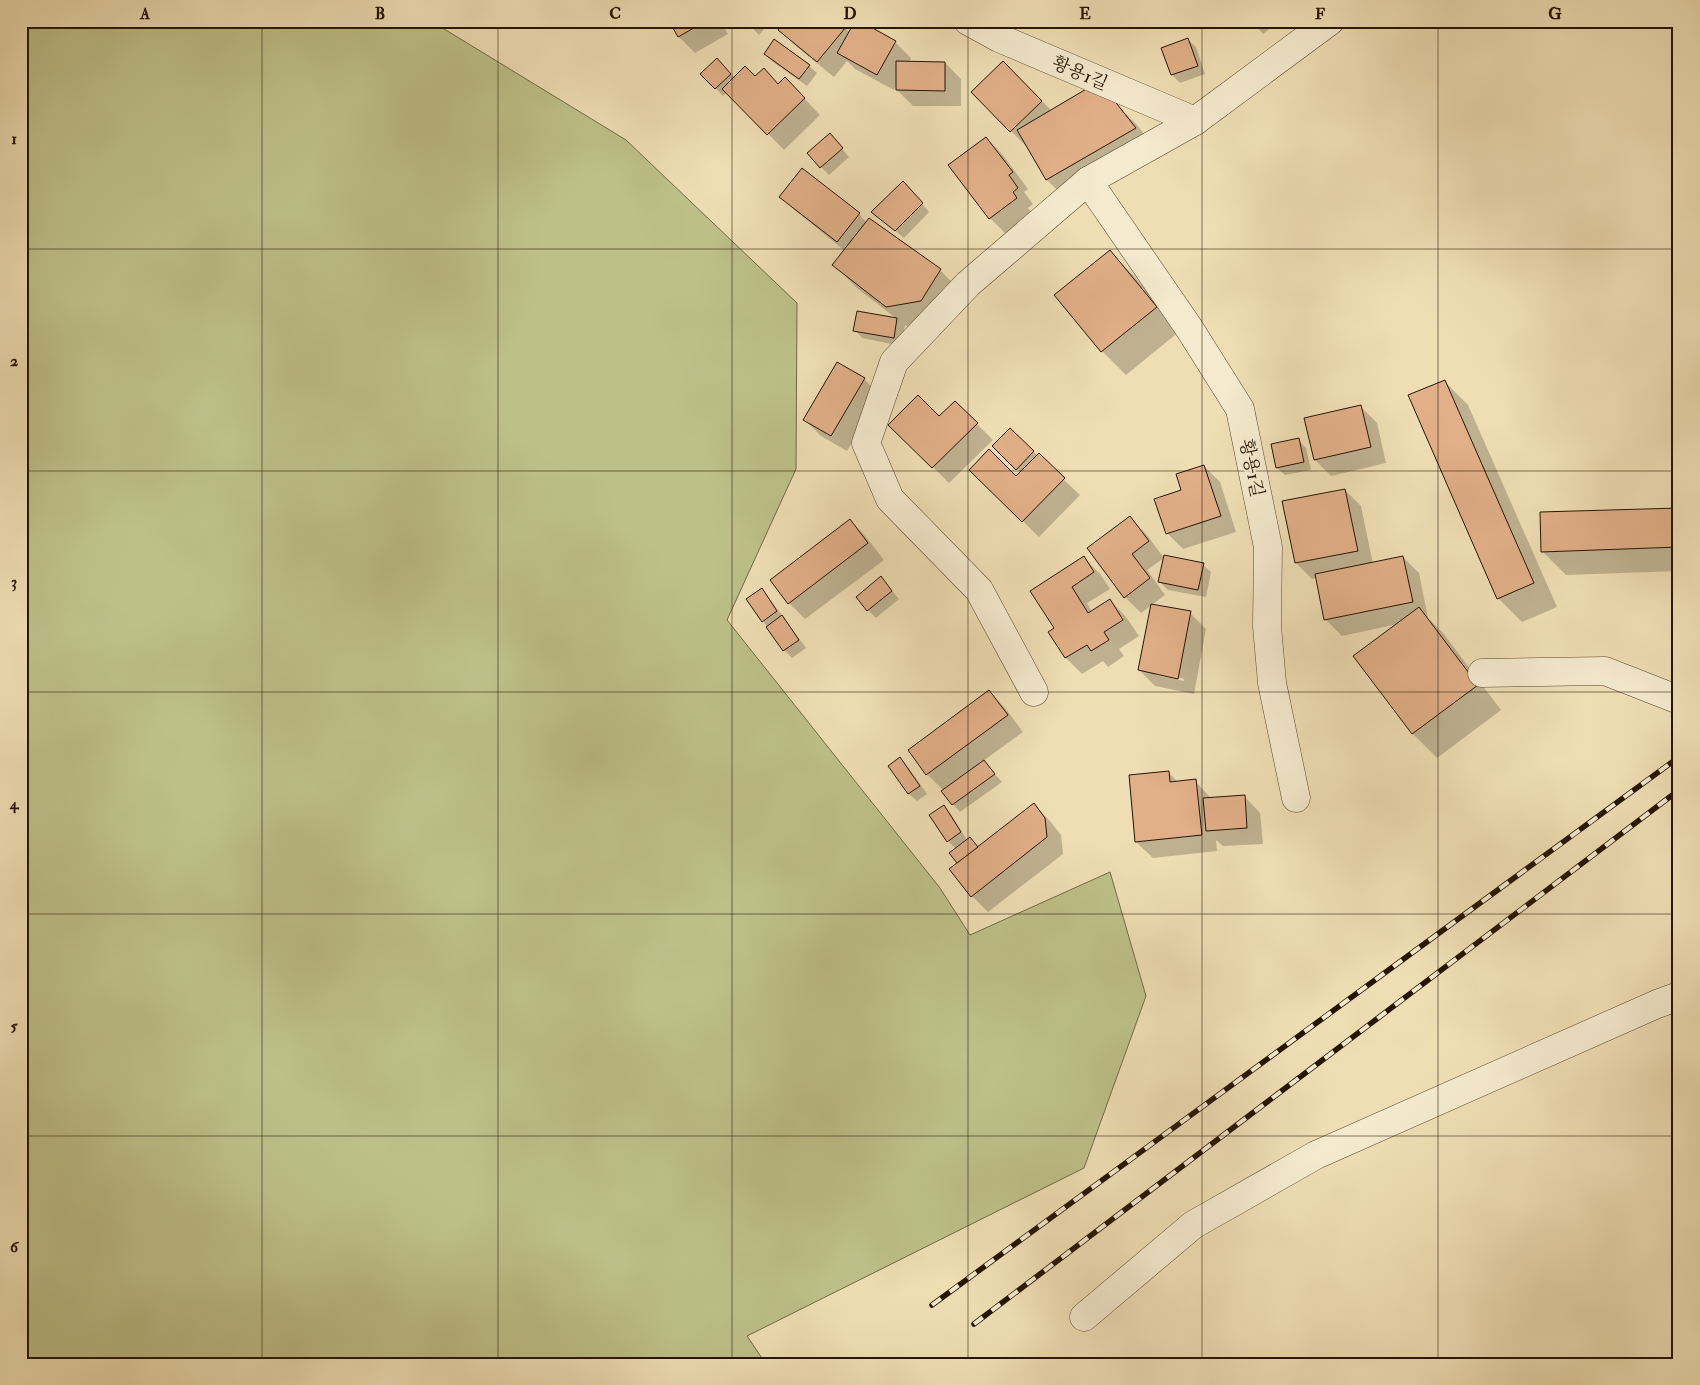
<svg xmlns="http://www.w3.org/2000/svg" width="1700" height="1385" font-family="'IM FELL Double Pica','Noto Serif KR',serif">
  <rect width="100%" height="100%" fill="#efdeb4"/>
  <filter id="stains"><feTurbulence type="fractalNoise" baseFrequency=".004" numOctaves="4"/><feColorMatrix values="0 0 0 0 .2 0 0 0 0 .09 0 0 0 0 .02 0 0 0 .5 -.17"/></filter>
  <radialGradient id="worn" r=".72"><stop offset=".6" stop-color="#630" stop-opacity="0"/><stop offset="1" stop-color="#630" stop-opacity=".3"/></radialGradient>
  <!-- green -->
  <path fill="#bec08a" stroke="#726a47" d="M 21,21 L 431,21 L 626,140 L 797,303 L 796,469 L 727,620 L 940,888 L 970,935 L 1110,872 L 1146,996 L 1084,1168 L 747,1336 L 766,1364 L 21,1364 Z"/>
  <!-- shadow -->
  <g fill="#0003" fill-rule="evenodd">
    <path d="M 671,21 L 720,21 L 728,34 L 695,53 L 679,37 Z"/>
    <path d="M 745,21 L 771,21 L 759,35 Z"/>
    <path d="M 864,21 L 877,21 L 876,26 Z"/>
    <path d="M 1252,21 L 1279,21 L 1263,34 Z"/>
    <path d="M 845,28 L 850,32 L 895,42 L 911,58 L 909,63 L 945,63 L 961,79 L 961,106 L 913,106 L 897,90 L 897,84 L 894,90 L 855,69 L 847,61 L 834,77 L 796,46 L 780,30 Z"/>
    <path d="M 1188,40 L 1196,47 L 1205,74 L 1180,83 L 1172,75 L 1162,48 Z"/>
    <path d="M 765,54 L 809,66 L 817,73 L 807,86 L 773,62 Z"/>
    <path d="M 717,60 L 735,78 L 755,78 L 779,85 L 801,95 L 820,115 L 784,150 L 727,92 L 723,96 L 702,74 Z"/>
    <path d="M 1003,62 L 1052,111 L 1113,101 L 1137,125 L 1159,153 L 1071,204 L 1047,180 L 1028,146 L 1027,147 L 1011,131 Z"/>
    <path d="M 986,138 L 1002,154 L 1028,189 L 1024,192 L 1033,204 L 1028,208 L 1033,214 L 1006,234 L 990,218 L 950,165 Z"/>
    <path d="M 837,143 L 849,157 L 829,175 L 809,154 Z"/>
    <path d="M 911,191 L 929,212 L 904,238 L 873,212 Z"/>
    <path d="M 781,196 L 859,214 L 867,223 L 940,270 L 964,294 L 912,330 L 905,325 L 901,346 L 862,338 L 855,330 L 858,312 L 897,319 L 858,289 L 834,265 L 845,251 L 797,212 Z"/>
    <path d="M 1110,252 L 1134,276 L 1180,331 L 1126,375 L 1102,351 Z"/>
    <path d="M 864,379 L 880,395 L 847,451 L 821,436 L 805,420 Z"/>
    <path d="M 1444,381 L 1468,405 L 1557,607 L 1522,622 L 1498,598 Z"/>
    <path d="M 955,402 L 993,440 L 949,483 L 890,425 L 939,418 Z"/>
    <path d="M 1361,407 L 1377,423 L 1386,463 L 1331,476 L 1315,460 Z"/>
    <path d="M 1010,430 L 1080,495 L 1039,537 L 971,470 L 1016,477 L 1021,473 L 994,446 Z"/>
    <path d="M 1298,440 L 1306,448 L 1311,470 L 1285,475 L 1277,468 Z"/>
    <path d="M 1204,466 L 1220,482 L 1236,532 L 1183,549 L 1167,533 L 1183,491 Z"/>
    <path d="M 1345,490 L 1361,506 L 1373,564 L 1403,557 L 1419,573 L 1428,618 L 1443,633 L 1501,710 L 1437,758 L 1413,734 L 1354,656 L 1398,624 L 1342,636 L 1326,620 L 1317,578 L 1312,579 L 1296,563 Z"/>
    <path d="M 1679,509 L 1679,571 L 1566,575 L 1542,551 Z"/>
    <path d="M 1130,518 L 1146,534 L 1164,558 L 1147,570 L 1165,595 L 1141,613 L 1125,597 Z"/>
    <path d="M 850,520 L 866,537 L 884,560 L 805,619 L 789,603 L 772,580 Z"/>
    <path d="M 1084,558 L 1100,574 L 1110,589 L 1087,603 L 1092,612 L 1110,600 L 1126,617 L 1139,636 L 1119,649 L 1124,656 L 1108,667 L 1103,661 L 1082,674 L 1066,658 L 1050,632 L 1056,628 L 1032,591 Z"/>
    <path d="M 1203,565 L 1211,572 L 1206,597 L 1168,590 L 1160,582 Z"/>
    <path d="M 888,586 L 899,599 L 876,618 L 868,610 Z"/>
    <path d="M 761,590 L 769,598 L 806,648 L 792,658 L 784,650 L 763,621 Z"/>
    <path d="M 1190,613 L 1206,629 L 1194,694 L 1155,686 L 1139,670 ZM 1156,673 L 1184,679 L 1184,681 L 1156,675 Z"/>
    <path d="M 989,692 L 1005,708 L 1023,732 L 983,761 L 1002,782 L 960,812 L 953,804 L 944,791 L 927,774 Z"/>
    <path d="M 900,759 L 908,767 L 927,794 L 917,801 L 909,794 L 890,766 Z"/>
    <path d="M 1168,772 L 1178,782 L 1195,781 L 1212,799 L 1244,796 L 1260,813 L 1263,844 L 1223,846 L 1216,840 L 1217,851 L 1153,858 L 1136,842 Z"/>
    <path d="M 1034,805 L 1050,821 L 1061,835 L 1063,854 L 988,912 L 972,896 L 959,863 L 956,849 L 948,841 L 943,807 L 951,814 L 967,840 L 978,848 Z"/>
  </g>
  <!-- building -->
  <g fill="#e1af88" stroke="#251404">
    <path d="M 669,21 L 706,21 L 678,37 Z"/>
    <path d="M 744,21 L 757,21 L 751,28 Z"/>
    <path d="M 785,21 L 840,21 L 846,27 L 817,62 L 778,30 Z"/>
    <path d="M 855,21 L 860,21 L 896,41 L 877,75 L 837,53 Z"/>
    <path d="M 1188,38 L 1198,66 L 1171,75 L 1161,48 Z"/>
    <path d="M 774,39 L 810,65 L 799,79 L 764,54 Z"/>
    <path d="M 717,58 L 731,74 L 715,89 L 700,74 Z"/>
    <path d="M 896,61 L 945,62 L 945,91 L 896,90 Z"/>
    <path d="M 1003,61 L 1042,101 L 1010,132 L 971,92 Z"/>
    <path d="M 745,66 L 755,76 L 764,68 L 778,84 L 785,77 L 805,98 L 767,135 L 722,89 Z"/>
    <path d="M 1088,88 L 1113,99 L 1136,128 L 1046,180 L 1017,130 Z"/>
    <path d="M 830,133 L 843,148 L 820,168 L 807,153 Z"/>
    <path d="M 986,137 L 1013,172 L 1009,175 L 1018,188 L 1013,192 L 1017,198 L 989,219 L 948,165 Z"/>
    <path d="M 802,168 L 860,213 L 837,242 L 779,197 Z"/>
    <path d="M 903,181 L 923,203 L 895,231 L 871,212 Z"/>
    <path d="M 869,218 L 941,269 L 921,301 L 886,307 L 832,265 Z"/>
    <path d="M 1110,250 L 1157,307 L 1101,352 L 1054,295 Z"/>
    <path d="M 857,311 L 897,318 L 894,338 L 853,331 Z"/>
    <path d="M 837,362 L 865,378 L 831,436 L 803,420 Z"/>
    <path d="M 1445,380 L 1534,583 L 1497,599 L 1408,395 Z"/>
    <path d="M 918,395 L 939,416 L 955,401 L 978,423 L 932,468 L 888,425 Z"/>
    <path d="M 1361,405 L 1371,447 L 1314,460 L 1304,418 Z"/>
    <path d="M 1010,428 L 1034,451 L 1016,470 L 992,446 Z"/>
    <path d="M 1299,438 L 1304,462 L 1276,468 L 1271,444 Z"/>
    <path d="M 989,449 L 1016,476 L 1039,453 L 1065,478 L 1022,522 L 969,470 Z"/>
    <path d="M 1204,465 L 1221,516 L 1166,534 L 1154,499 L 1181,490 L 1176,474 Z"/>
    <path d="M 1345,489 L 1358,551 L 1295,563 L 1282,501 Z"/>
    <path d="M 1679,508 L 1679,547 L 1541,552 L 1540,512 Z"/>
    <path d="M 1130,516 L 1149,541 L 1132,554 L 1150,578 L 1124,598 L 1087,548 Z"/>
    <path d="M 850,519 L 868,543 L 788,604 L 770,580 Z"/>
    <path d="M 1164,555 L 1204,563 L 1198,590 L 1158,582 Z"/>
    <path d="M 1084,556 L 1094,572 L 1072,587 L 1088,613 L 1110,599 L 1123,620 L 1104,632 L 1109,640 L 1091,651 L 1087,645 L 1065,658 L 1048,632 L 1054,628 L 1030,591 Z"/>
    <path d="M 1403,556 L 1413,602 L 1324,620 L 1315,574 Z"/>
    <path d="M 881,576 L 892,591 L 867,611 L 856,597 Z"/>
    <path d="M 762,588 L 777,611 L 762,622 L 746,599 Z"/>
    <path d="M 1151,604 L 1191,611 L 1178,679 L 1138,670 Z"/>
    <path d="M 1419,607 L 1478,685 L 1412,734 L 1353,656 Z"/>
    <path d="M 782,615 L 799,640 L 783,651 L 766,627 Z"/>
    <path d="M 989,690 L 1008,715 L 926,775 L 908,750 Z"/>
    <path d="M 900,757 L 920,786 L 908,794 L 888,766 Z"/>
    <path d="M 984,760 L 995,774 L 952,805 L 941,791 Z"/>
    <path d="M 1169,771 L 1170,782 L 1196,779 L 1202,835 L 1135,842 L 1129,775 Z"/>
    <path d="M 1245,795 L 1247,828 L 1206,831 L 1203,798 Z"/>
    <path d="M 1034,803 L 1045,818 L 1047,837 L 971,897 L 949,869 Z"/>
    <path d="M 944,805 L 961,832 L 947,842 L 929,815 Z"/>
    <path d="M 970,837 L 978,847 L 957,863 L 949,853 Z"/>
  </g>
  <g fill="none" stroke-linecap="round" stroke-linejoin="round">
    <!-- minor casing -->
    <g stroke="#584630" stroke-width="29">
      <g id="minor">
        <path d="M 968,21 L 999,38 L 1195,121"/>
        <path d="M 1088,181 L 1189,328 L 1240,409 L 1268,547 L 1267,626 L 1272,683 L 1296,798"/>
        <path d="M 1482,673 L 1605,671 L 1679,700"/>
        <path d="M 1034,692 L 979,590 L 890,499 L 866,443 L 894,362 L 968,284 L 1088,181 L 1195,121 L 1330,21"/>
        <path d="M 1084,1317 L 1193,1225 L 1316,1155 L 1657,1004 L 1679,996"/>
      </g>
    </g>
    <!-- minor -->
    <use href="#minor" stroke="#f5eace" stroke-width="28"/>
    <!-- rail casing -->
    <g stroke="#251404" stroke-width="5.5">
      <g id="rail">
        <path d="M 932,1305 L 1679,757"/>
        <path d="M 974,1324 L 1679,790"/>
      </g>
    </g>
    <!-- rail -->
    <use href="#rail" stroke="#f5eace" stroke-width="4" stroke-dasharray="11" stroke-linecap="butt"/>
  </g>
  <!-- grid -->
  <path fill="none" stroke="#251404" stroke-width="1" stroke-opacity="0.55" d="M 262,21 L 262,1364M 498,21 L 498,1364M 732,21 L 732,1364M 968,21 L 968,1364M 1202,21 L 1202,1364M 1438,21 L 1438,1364M 21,249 L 1679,249M 21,471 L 1679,471M 21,692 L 1679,692M 21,914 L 1679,914M 21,1136 L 1679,1136"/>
  <g text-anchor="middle" stroke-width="4" stroke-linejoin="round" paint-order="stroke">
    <!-- street labels -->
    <g font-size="18" fill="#251404" stroke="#f5eace">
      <text transform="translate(1080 73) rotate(23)" y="6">황용1길</text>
      <text transform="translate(1252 468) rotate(78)" y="6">황용1길</text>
    </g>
  </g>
  <!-- margin -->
  <rect width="1700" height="1385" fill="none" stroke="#efdeb4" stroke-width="55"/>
  <rect x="28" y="28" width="1644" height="1330" fill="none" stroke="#251404" stroke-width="2"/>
  <g font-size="16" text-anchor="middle" font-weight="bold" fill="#251404">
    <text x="145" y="19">A</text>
    <text x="380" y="19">B</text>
    <text x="615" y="19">C</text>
    <text x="850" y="19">D</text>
    <text x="1085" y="19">E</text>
    <text x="1320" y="19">F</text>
    <text x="1555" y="19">G</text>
    <text x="14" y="144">1</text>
    <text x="14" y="366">2</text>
    <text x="14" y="587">3</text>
    <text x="14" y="809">4</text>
    <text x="14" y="1031">5</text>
    <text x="14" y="1252">6</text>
  </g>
  <rect width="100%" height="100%" filter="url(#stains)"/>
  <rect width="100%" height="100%" fill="url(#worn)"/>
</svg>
